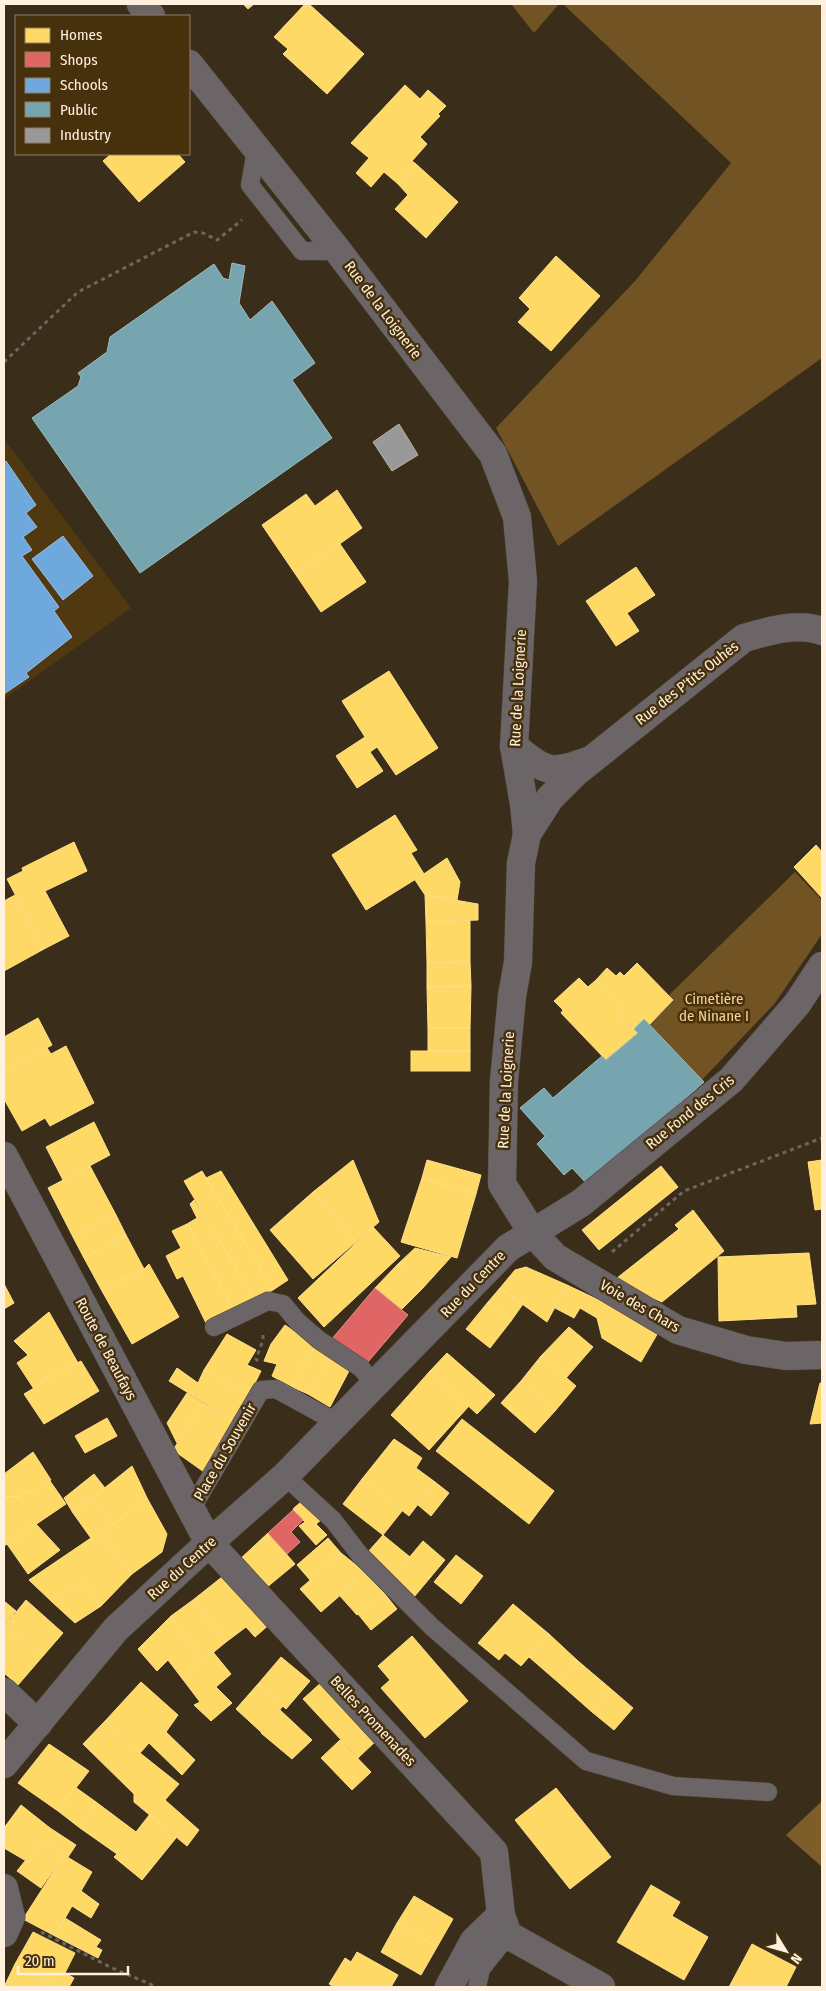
<svg xmlns="http://www.w3.org/2000/svg" width="826" height="1991" font-family="'Fira Sans Condensed',sans-serif">
  <rect width="100%" height="100%" fill="#3a2e1a"/>
  <!-- built -->
  <path fill="#503810" d="M 4,439 L 131,608 L 4,699 Z"/>
  <!-- green -->
  <g fill="#725323">
    <path d="M 511,4 L 559,4 L 534,33 Z"/>
    <path d="M 563,4 L 822,4 L 822,358 L 558,546 L 496,428 L 635,281 L 731,163 Z"/>
    <path d="M 795,872 L 822,900 L 822,934 L 775,1003 L 702,1080 L 649,1025 L 673,1000 L 669,995 Z"/>
  </g>
  <!-- forest -->
  <path fill="#7d5d2a" d="M 822,1801 L 822,1867 L 786,1835 Z"/>
  <!-- homes -->
  <g fill="#ffd966" stroke="#ffe08a">
    <path d="M 243,4 L 254,4 L 248,9 Z"/>
    <path d="M 305,4 L 309,4 L 364,54 L 327,94 L 283,54 L 288,49 L 274,37 Z"/>
    <path d="M 405,85 L 420,99 L 428,90 L 446,106 L 438,114 L 440,116 L 420,137 L 427,144 L 412,161 L 416,164 L 398,184 L 384,172 L 371,187 L 356,173 L 369,158 L 351,143 Z"/>
    <path d="M 111,154 L 178,154 L 185,162 L 139,202 L 103,161 Z"/>
    <path d="M 416,164 L 458,202 L 426,238 L 395,209 L 408,195 L 398,184 Z"/>
    <path d="M 556,256 L 600,296 L 551,351 L 518,322 L 530,309 L 519,298 Z"/>
    <path d="M 337,490 L 362,528 L 296,575 L 262,525 L 306,494 L 315,506 Z"/>
    <path d="M 340,544 L 366,582 L 321,612 L 296,575 Z"/>
    <path d="M 636,567 L 655,595 L 627,613 L 639,631 L 616,646 L 586,601 Z"/>
    <path d="M 389,671 L 438,748 L 396,775 L 377,747 L 370,752 L 383,771 L 357,788 L 336,756 L 365,737 L 342,701 Z"/>
    <path d="M 395,815 L 417,850 L 411,853 L 424,874 L 366,910 L 332,855 Z"/>
    <path d="M 74,842 L 87,871 L 45,891 L 69,936 L 44,949 L 7,879 L 23,871 L 22,868 Z"/>
    <path d="M 816,845 L 822,852 L 822,898 L 794,867 Z"/>
    <path d="M 447,858 L 460,882 L 457,900 L 425,895 L 415,880 Z"/>
    <path d="M 15,895 L 44,949 L 4,971 L 4,901 Z"/>
    <path d="M 425,895 L 478,904 L 478,920 L 426,922 Z"/>
    <path d="M 470,921 L 470,962 L 427,963 L 426,922 Z"/>
    <path d="M 470,962 L 471,986 L 427,987 L 427,963 Z"/>
    <path d="M 637,963 L 673,1000 L 649,1025 L 644,1019 L 634,1029 L 618,1014 L 623,1009 L 596,980 L 607,968 L 616,976 L 620,972 L 624,976 Z"/>
    <path d="M 579,978 L 588,987 L 596,980 L 623,1009 L 618,1014 L 638,1033 L 606,1060 L 561,1013 L 563,1010 L 554,1001 Z"/>
    <path d="M 471,986 L 470,1028 L 428,1028 L 427,987 Z"/>
    <path d="M 38,1018 L 52,1045 L 4,1071 L 4,1037 Z"/>
    <rect x="428" y="1028" width="42" height="23"/>
    <path d="M 66,1046 L 94,1103 L 50,1126 L 45,1118 L 22,1131 L 4,1099 L 4,1071 L 47,1048 L 51,1054 Z"/>
    <rect x="411" y="1051" width="59" height="20"/>
    <path d="M 94,1122 L 110,1155 L 63,1180 L 46,1147 Z"/>
    <path d="M 353,1160 L 379,1222 L 356,1242 L 313,1192 Z"/>
    <path d="M 427,1160 L 481,1175 L 476,1194 L 422,1178 Z"/>
    <path d="M 822,1160 L 822,1209 L 815,1210 L 808,1162 Z"/>
    <path d="M 90,1166 L 116,1215 L 73,1237 L 48,1188 Z"/>
    <path d="M 661,1166 L 678,1187 L 599,1250 L 582,1230 Z"/>
    <path d="M 202,1171 L 273,1290 L 254,1300 L 184,1181 Z"/>
    <path d="M 221,1171 L 288,1280 L 273,1290 L 206,1178 Z"/>
    <path d="M 422,1178 L 476,1194 L 457,1258 L 401,1242 Z"/>
    <path d="M 313,1192 L 356,1242 L 313,1279 L 270,1230 Z"/>
    <path d="M 194,1200 L 227,1253 L 254,1300 L 233,1309 L 187,1224 L 197,1218 L 190,1204 Z"/>
    <path d="M 693,1210 L 724,1251 L 662,1302 L 620,1284 L 617,1278 L 679,1229 L 675,1225 Z"/>
    <path d="M 116,1215 L 126,1235 L 84,1258 L 73,1237 Z"/>
    <path d="M 187,1224 L 233,1309 L 206,1323 L 183,1276 L 177,1279 L 166,1256 L 181,1248 L 172,1231 Z"/>
    <path d="M 373,1227 L 400,1256 L 324,1327 L 298,1298 Z"/>
    <path d="M 126,1235 L 144,1269 L 102,1291 L 84,1258 Z"/>
    <path d="M 415,1248 L 451,1257 L 422,1289 L 398,1264 Z"/>
    <path d="M 809,1253 L 816,1304 L 796,1305 L 797,1317 L 719,1321 L 718,1257 Z"/>
    <path d="M 149,1264 L 179,1317 L 132,1344 L 102,1291 L 144,1269 Z"/>
    <path d="M 398,1264 L 422,1289 L 401,1310 L 375,1288 Z"/>
    <path d="M 526,1267 L 567,1285 L 547,1322 L 500,1288 L 515,1270 Z"/>
    <path d="M 4,1284 L 14,1303 L 4,1309 Z"/>
    <path d="M 567,1285 L 607,1304 L 597,1318 L 580,1308 L 574,1318 L 555,1308 Z"/>
    <path d="M 500,1288 L 523,1304 L 511,1321 L 488,1302 Z"/>
    <path d="M 488,1302 L 511,1321 L 490,1348 L 466,1329 Z"/>
    <path d="M 607,1304 L 659,1331 L 641,1362 L 602,1338 L 597,1318 Z"/>
    <path d="M 49,1312 L 78,1363 L 43,1380 L 44,1382 L 34,1389 L 17,1363 L 28,1355 L 14,1341 Z"/>
    <path d="M 285,1325 L 315,1346 L 292,1387 L 272,1376 L 277,1364 L 264,1361 L 271,1344 Z"/>
    <path d="M 569,1327 L 593,1347 L 566,1378 L 541,1356 Z"/>
    <path d="M 227,1334 L 256,1350 L 247,1365 L 261,1371 L 249,1395 L 204,1370 Z"/>
    <path d="M 315,1346 L 331,1356 L 308,1394 L 292,1387 Z"/>
    <path d="M 447,1353 L 495,1395 L 477,1414 L 430,1371 Z"/>
    <path d="M 331,1356 L 350,1369 L 330,1407 L 308,1394 Z"/>
    <path d="M 541,1356 L 576,1386 L 555,1411 L 521,1381 Z"/>
    <path d="M 81,1361 L 99,1391 L 44,1424 L 24,1394 L 44,1382 L 43,1380 Z"/>
    <path d="M 177,1368 L 198,1383 L 204,1370 L 249,1395 L 234,1421 L 169,1381 Z"/>
    <path d="M 430,1371 L 469,1406 L 429,1450 L 391,1415 Z"/>
    <path d="M 521,1381 L 555,1411 L 535,1433 L 501,1403 Z"/>
    <path d="M 820,1383 L 822,1383 L 822,1423 L 810,1424 Z"/>
    <path d="M 187,1393 L 203,1403 L 177,1443 L 167,1423 Z"/>
    <path d="M 203,1403 L 234,1421 L 204,1472 L 173,1450 Z"/>
    <path d="M 107,1418 L 117,1436 L 85,1453 L 75,1436 Z"/>
    <path d="M 462,1419 L 554,1491 L 529,1524 L 436,1451 Z"/>
    <path d="M 394,1439 L 422,1458 L 416,1468 L 435,1482 L 409,1516 L 362,1479 Z"/>
    <path d="M 33,1452 L 51,1480 L 31,1494 L 28,1491 L 19,1497 L 4,1497 L 4,1474 Z"/>
    <path d="M 132,1466 L 147,1498 L 114,1525 L 92,1498 Z"/>
    <path d="M 94,1474 L 105,1488 L 73,1513 L 64,1498 Z"/>
    <path d="M 362,1479 L 402,1511 L 383,1535 L 343,1504 Z"/>
    <path d="M 50,1481 L 66,1504 L 4,1546 L 4,1497 L 19,1497 L 28,1491 L 31,1494 Z"/>
    <path d="M 435,1482 L 449,1493 L 431,1516 L 418,1505 Z"/>
    <path d="M 92,1498 L 114,1525 L 93,1541 L 73,1513 Z"/>
    <path d="M 147,1498 L 167,1534 L 162,1552 L 132,1574 L 101,1534 Z"/>
    <path d="M 302,1501 L 321,1520 L 316,1524 L 327,1535 L 316,1545 L 299,1526 L 305,1522 L 293,1509 Z"/>
    <path d="M 36,1524 L 60,1550 L 28,1574 L 7,1544 Z"/>
    <path d="M 268,1533 L 295,1564 L 266,1588 L 239,1560 Z"/>
    <path d="M 101,1534 L 132,1574 L 101,1606 L 83,1581 L 51,1601 L 29,1580 L 91,1538 L 93,1541 Z"/>
    <path d="M 383,1535 L 410,1557 L 393,1577 L 367,1553 Z"/>
    <path d="M 328,1538 L 341,1553 L 310,1580 L 297,1565 Z"/>
    <path d="M 423,1541 L 445,1560 L 414,1597 L 392,1578 Z"/>
    <path d="M 341,1553 L 366,1573 L 321,1612 L 300,1589 Z"/>
    <path d="M 456,1555 L 483,1576 L 461,1604 L 434,1582 Z"/>
    <path d="M 227,1573 L 271,1623 L 255,1637 L 246,1627 L 226,1642 L 193,1600 Z"/>
    <path d="M 366,1573 L 384,1593 L 357,1615 L 340,1596 Z"/>
    <path d="M 83,1581 L 101,1606 L 75,1623 L 51,1601 Z"/>
    <path d="M 384,1593 L 397,1609 L 371,1630 L 358,1614 Z"/>
    <path d="M 26,1600 L 63,1633 L 43,1656 L 19,1633 L 16,1638 L 4,1627 Z"/>
    <path d="M 193,1600 L 226,1642 L 203,1661 L 171,1616 Z"/>
    <path d="M 4,1601 L 16,1611 L 4,1626 Z"/>
    <path d="M 513,1604 L 549,1634 L 521,1666 L 505,1653 L 499,1660 L 478,1643 Z"/>
    <path d="M 171,1616 L 203,1661 L 181,1677 L 168,1660 L 157,1671 L 138,1649 Z"/>
    <path d="M 4,1627 L 16,1638 L 19,1633 L 43,1656 L 18,1685 L 4,1673 Z"/>
    <path d="M 549,1634 L 578,1661 L 559,1683 L 529,1657 Z"/>
    <path d="M 412,1636 L 468,1701 L 425,1738 L 381,1688 L 390,1680 L 378,1666 Z"/>
    <path d="M 213,1652 L 231,1674 L 216,1687 L 232,1703 L 211,1721 L 194,1705 L 200,1702 L 181,1677 Z"/>
    <path d="M 281,1657 L 310,1681 L 286,1709 L 258,1684 Z"/>
    <path d="M 578,1661 L 611,1689 L 592,1712 L 559,1683 Z"/>
    <path d="M 323,1681 L 377,1740 L 358,1758 L 303,1699 Z"/>
    <path d="M 141,1682 L 178,1715 L 166,1732 L 195,1760 L 182,1775 L 149,1743 L 140,1753 L 106,1720 Z"/>
    <path d="M 258,1684 L 283,1706 L 261,1732 L 236,1709 Z"/>
    <path d="M 611,1689 L 633,1708 L 614,1730 L 592,1712 Z"/>
    <path d="M 280,1710 L 312,1740 L 292,1759 L 261,1733 Z"/>
    <path d="M 106,1720 L 140,1753 L 179,1784 L 165,1800 L 199,1830 L 187,1846 L 134,1802 L 134,1794 L 83,1744 Z"/>
    <path d="M 340,1740 L 371,1772 L 352,1790 L 321,1758 Z"/>
    <path d="M 49,1744 L 89,1771 L 58,1811 L 18,1783 Z"/>
    <path d="M 75,1787 L 96,1802 L 80,1828 L 58,1811 Z"/>
    <path d="M 556,1788 L 611,1857 L 570,1889 L 515,1820 Z"/>
    <path d="M 96,1802 L 136,1832 L 150,1814 L 176,1838 L 142,1880 L 114,1857 L 117,1854 L 80,1828 Z"/>
    <path d="M 21,1805 L 50,1828 L 76,1845 L 68,1857 L 43,1841 L 28,1862 L 4,1848 L 4,1828 Z"/>
    <path d="M 43,1841 L 64,1855 L 41,1888 L 17,1871 L 25,1861 L 28,1862 Z"/>
    <path d="M 64,1855 L 92,1872 L 81,1891 L 99,1904 L 91,1918 L 72,1906 L 55,1936 L 23,1919 Z"/>
    <path d="M 651,1885 L 680,1902 L 672,1916 L 708,1937 L 684,1980 L 617,1942 Z"/>
    <path d="M 414,1896 L 453,1919 L 437,1947 L 397,1923 Z"/>
    <path d="M 65,1918 L 101,1940 L 96,1947 L 102,1950 L 98,1958 L 55,1936 Z"/>
    <path d="M 397,1923 L 437,1947 L 421,1975 L 381,1952 Z"/>
    <path d="M 33,1932 L 75,1953 L 65,1973 L 74,1978 L 69,1987 L 60,1987 L 15,1964 Z"/>
    <path d="M 752,1944 L 796,1967 L 786,1987 L 729,1987 Z"/>
    <path d="M 357,1952 L 398,1975 L 391,1987 L 334,1987 L 329,1984 L 345,1958 L 351,1962 Z"/>
    <path d="M 15,1964 L 60,1987 L 4,1987 Z"/>
  </g>
  <!-- shops -->
  <g fill="#e06666" stroke="#e9908a">
    <path d="M 375,1288 L 408,1315 L 367,1363 L 331,1340 Z"/>
    <path d="M 293,1510 L 303,1520 L 291,1532 L 300,1542 L 287,1554 L 268,1533 Z"/>
  </g>
  <!-- schools -->
  <g fill="#6fa8dc" stroke="#9abedc">
    <path d="M 6,461 L 36,505 L 26,513 L 37,527 L 23,537 L 32,550 L 22,556 L 59,607 L 54,611 L 72,637 L 26,673 L 29,677 L 4,694 L 4,463 Z"/>
    <path d="M 63,536 L 93,576 L 63,600 L 32,559 Z"/>
  </g>
  <!-- public -->
  <g fill="#76a5af" stroke="#9fbcbd">
    <path d="M 232,263 L 245,266 L 239,303 L 250,320 L 272,301 L 315,363 L 292,380 L 332,438 L 140,573 L 32,418 L 78,386 L 81,377 L 78,373 L 107,352 L 110,337 L 214,264 L 223,278 L 229,280 Z"/>
    <path d="M 644,1019 L 704,1082 L 587,1184 L 572,1168 L 564,1175 L 537,1144 L 545,1136 L 520,1108 L 544,1088 L 553,1098 L 602,1056 L 606,1060 L 638,1033 L 634,1029 Z"/>
  </g>
  <!-- industry -->
  <path fill="#999" stroke="#b8b3ad" d="M 399,424 L 418,455 L 392,471 L 373,442 Z"/>
  <g fill="none" stroke-linecap="round" stroke-linejoin="round">
    <!-- service casing -->
    <g stroke="#534838" stroke-width="19">
      <g id="service">
        <path d="M 256,150 L 250,185 L 302,251 L 338,251"/>
        <path d="M 214,1327 L 268,1301 L 283,1304 L 297,1321 L 319,1340 L 361,1368 L 375,1385"/>
        <path d="M 285,1476 L 333,1520 L 360,1555 L 432,1627 L 586,1761 L 673,1786 L 768,1792"/>
        <path d="M 191,1510 L 261,1390 L 276,1389 L 338,1423"/>
        <path d="M 477,1987 L 481,1969 L 508,1935"/>
      </g>
    </g>
    <!-- minor casing -->
    <g stroke="#534838" stroke-width="29">
      <g id="minor">
        <path d="M 141,4 L 151,16"/>
        <path d="M 189,64 L 338,251 L 493,454 L 517,517 L 523,581 L 514,746 L 524,804 L 527,834"/>
        <path d="M 514,746 C 546,774 552,774 591,760"/>
        <path d="M 532,1232 L 555,1257 L 678,1330 L 746,1350 L 786,1356 L 822,1355"/>
        <path d="M 4,1692 L 38,1724"/>
        <path d="M 4,1764 L 116,1629 L 209,1543 L 494,1852 L 501,1915 L 508,1935 L 601,1987"/>
        <path d="M 4,1888 L 11,1917 L 4,1933"/>
        <path d="M 449,1987 L 474,1941 L 501,1915"/>
      </g>
    </g>
    <!-- tertiary casing -->
    <g stroke="#534838" stroke-width="29">
      <g id="tertiary">
        <path d="M 4,1156 L 209,1543 L 285,1476 L 508,1248 L 581,1203 L 731,1080 L 797,1004 L 822,966"/>
        <path d="M 532,1232 L 502,1184 L 504,1081 L 512,996 L 518,962 L 521,863 L 527,834 L 550,798 L 575,773 L 744,638 C 769,631 797,622 822,631"/>
      </g>
    </g>
    <!-- path -->
    <g stroke="#6e6761" stroke-width="3" stroke-dasharray="4 4" stroke-linecap="butt">
      <path d="M 4,362 L 78,292 L 194,232 L 203,233 L 217,240 L 242,220"/>
      <path d="M 612,1252 L 684,1191 L 822,1138"/>
      <path d="M 258,1361 L 256,1359 L 263,1340 L 263,1335"/>
      <path d="M 41,1932 L 112,1968 L 157,1987"/>
    </g>
    <!-- service -->
    <use href="#service" stroke="#6b6568" stroke-width="18"/>
    <!-- minor -->
    <use href="#minor" stroke="#6b6568" stroke-width="28"/>
    <!-- tertiary -->
    <use href="#tertiary" stroke="#6b6568" stroke-width="28"/>
  </g>
  <g text-anchor="middle" stroke-width="5" stroke-linejoin="round" paint-order="stroke">
    <!-- street labels -->
    <g font-size="15" fill="#fff1dd" stroke="#47310d">
      <text transform="translate(383 310) rotate(53)" y="5">Rue de la Loignerie</text>
      <text transform="translate(687 683) rotate(-38)" y="5">Rue des P'tits Ouhès</text>
      <text transform="translate(518 688) rotate(-87)" y="5">Rue de la Loignerie</text>
      <text transform="translate(506 1090) rotate(-87)" y="5">Rue de la Loignerie</text>
      <text transform="translate(690 1112) rotate(-39)" y="5">Rue Fond des Cris</text>
      <text transform="translate(473 1284) rotate(-46)" y="5">Rue du Centre</text>
      <text transform="translate(640 1306) rotate(30)" y="5">Voie des Chars</text>
      <text transform="translate(106 1349) rotate(62)" y="5">Route de Beaufays</text>
      <text transform="translate(225 1452) rotate(-60)" y="5">Place du Souvenir</text>
      <text transform="translate(182 1568) rotate(-42)" y="5">Rue du Centre</text>
      <text transform="translate(373 1721) rotate(47)" y="5">Belles Promenades</text>
    </g>
    <!-- park labels -->
    <g font-size="15" fill="#fcd294" stroke="#47310d">
      <text x="714" y="1004">Cimetière<tspan x="714" dy="17">de Ninane I</tspan></text>
    </g>
  </g>
  <!-- border -->
  <rect width="826" height="1991" fill="none" stroke="#fff1dd" stroke-width="10"/>
  <!-- legend -->
  <rect x="15" y="15" width="175" height="140" fill="#47310d" stroke="#917e60"/>
  <rect x="25" y="28" width="25" height="15" fill="#ffd966" stroke="#917e60"/>
  <text x="60" y="40" font-size="15" fill="#fff1dd">Homes</text>
  <rect x="25" y="52" width="25" height="15" fill="#e06666" stroke="#917e60"/>
  <text x="60" y="65" font-size="15" fill="#fff1dd">Shops</text>
  <rect x="25" y="78" width="25" height="15" fill="#6fa8dc" stroke="#917e60"/>
  <text x="60" y="90" font-size="15" fill="#fff1dd">Schools</text>
  <rect x="25" y="102" width="25" height="15" fill="#76a5af" stroke="#917e60"/>
  <text x="60" y="115" font-size="15" fill="#fff1dd">Public</text>
  <rect x="25" y="128" width="25" height="15" fill="#999999" stroke="#917e60"/>
  <text x="60" y="140" font-size="15" fill="#fff1dd">Industry</text>
  <!-- north arrow -->
  <g transform="translate(786 1951) rotate(127)" stroke="#47310d" stroke-width="4" paint-order="stroke">
  <path d="M0-4L9 19L0 12L-9 19Z" fill="#fff1dd"/>
  <text y="-8" font-size="14" font-weight="bold" text-anchor="middle" fill="#fff1dd">N</text>
  </g>
  <!-- scale -->
  <path d="M18 1966v8h110v-8" fill="none" stroke="#fff1dd" stroke-width="2.5"/>
  <text x="25" y="1966" font-size="15" fill="#fff1dd" stroke="#47310d" stroke-width="4" paint-order="stroke">20 m</text>
</svg>
